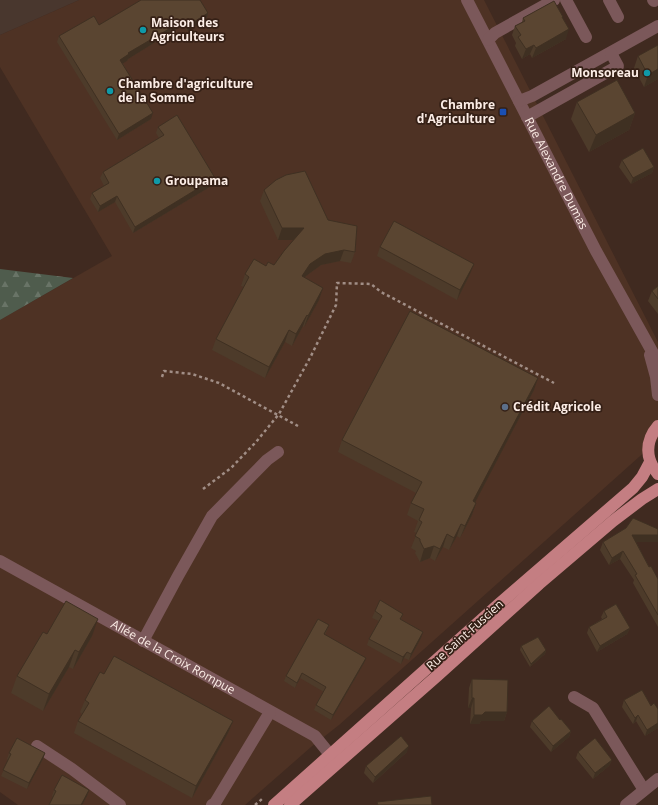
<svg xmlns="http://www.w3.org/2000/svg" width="658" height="805" font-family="'Open Sans',sans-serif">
  <defs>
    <pattern id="forest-firs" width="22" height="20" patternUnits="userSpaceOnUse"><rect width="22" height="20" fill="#4f5c4d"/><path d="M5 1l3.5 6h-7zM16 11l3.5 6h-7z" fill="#697467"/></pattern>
  </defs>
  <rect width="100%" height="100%" fill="#402a20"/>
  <!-- built -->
  <path fill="#4e3224" d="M 79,0 L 484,0 L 658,342 L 658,440 L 339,725 L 311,747 L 245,805 L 18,805 L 0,792 L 0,320 L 112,256 L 0,67 L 0,35 Z"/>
  <!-- industrial -->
  <path fill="#49372e" d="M 0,0 L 79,0 L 0,35 Z"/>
  <!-- forest -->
  <path fill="url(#forest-firs)" d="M 0,269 L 73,278 L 0,320 Z"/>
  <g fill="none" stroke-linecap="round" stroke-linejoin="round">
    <!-- path -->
    <g stroke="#a18e86" stroke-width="2.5" stroke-dasharray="3 3" stroke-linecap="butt">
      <path d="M 162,377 L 164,371 L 192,374 L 219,383 L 298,426"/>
      <path d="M 203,489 L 231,468 L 256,442 L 279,414 L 311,356 L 336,305 L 337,283 L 371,284 L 381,292 L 554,383"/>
      <path d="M 255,805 L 262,799"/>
    </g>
    <!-- minor -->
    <g stroke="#7b585a" stroke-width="12">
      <path id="s1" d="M 467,0 L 596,251 L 658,362"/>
      <path d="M 566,0 L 586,37"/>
      <path d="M 609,0 L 618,17"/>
      <path d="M 653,0 L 654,1"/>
      <path d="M 488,40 L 495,33 L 554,0"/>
      <path d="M 519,101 L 532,96 L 658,26"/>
      <path d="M 527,117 L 618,66 L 611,53"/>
      <path d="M 650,355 L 656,377 L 658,395"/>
      <path id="s2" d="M 0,561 L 315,736 L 336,762"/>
      <path d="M 143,641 L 178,576 L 212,516 L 267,460 L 278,452"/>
      <path d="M 574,697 L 593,708 L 644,790"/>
      <path d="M 37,746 L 72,769 L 120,805"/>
      <path d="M 212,805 L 215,803 L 270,712"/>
      <path d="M 626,805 L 658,779"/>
    </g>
    <!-- major -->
    <g stroke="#c47e82" stroke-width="12">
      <path d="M 658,426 C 645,441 645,459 658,474"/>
      <path d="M 274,805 L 499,604 L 633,488 L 642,477 L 650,462"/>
      <path d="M 290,805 L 437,676 L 539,584 L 613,521 L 642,499 L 658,489"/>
    </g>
  </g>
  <!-- wall -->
  <g fill="#4d3b2a">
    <path d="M 208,13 L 206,20 L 187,31 L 183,25 L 128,59 L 127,61 L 123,63 L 151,119 L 117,140 L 57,42 L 59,36 L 99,25 Z"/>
    <path d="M 563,17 L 563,18 L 566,39 L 532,58 L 530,54 L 522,59 L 515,46 L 516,43 L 512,35 L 515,26 L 522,22 L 523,18 Z"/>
    <path d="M 638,56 L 658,79 L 644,87 L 634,68 Z"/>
    <path d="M 577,102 L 635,113 L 629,130 L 589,152 L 571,119 Z"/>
    <path d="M 158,127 L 213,185 L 133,233 L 115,202 L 98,212 L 90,199 L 92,193 L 104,186 L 100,178 L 103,172 L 159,138 L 156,133 Z"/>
    <path d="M 622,160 L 654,167 L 652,173 L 631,184 L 619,167 Z"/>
    <path d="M 264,190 L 328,220 L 355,252 L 351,263 L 340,261 L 321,265 L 306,276 L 305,278 L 319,300 L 304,327 L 303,326 L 292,346 L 285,342 L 265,378 L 212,350 L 216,339 L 244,287 L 241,286 L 245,274 L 266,266 L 274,265 L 294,240 L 278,240 L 260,201 Z"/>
    <path d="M 380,247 L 470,274 L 457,300 L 377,256 Z"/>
    <path d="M 658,286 L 658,314 L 648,301 L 652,291 Z"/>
    <path d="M 534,390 L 475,502 L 476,503 L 472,515 L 460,538 L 457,536 L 449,550 L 443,547 L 435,561 L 430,558 L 420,562 L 415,553 L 416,551 L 411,548 L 417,533 L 414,532 L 418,521 L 407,515 L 411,503 L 416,493 L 338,452 L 342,440 Z"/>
    <path d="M 603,542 L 636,542 L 649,567 L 658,579 L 658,627 L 633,583 L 634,580 L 620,559 L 609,565 L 600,550 Z"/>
    <path d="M 375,611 L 403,614 L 401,619 L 421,638 L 409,660 L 404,658 L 401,664 L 367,645 L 369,639 L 379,621 L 372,618 Z"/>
    <path d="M 604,611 L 630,628 L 627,634 L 597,652 L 587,633 L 589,627 L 602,619 L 601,617 Z"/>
    <path d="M 329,625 L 325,635 L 366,658 L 364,663 L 331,720 L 314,710 L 316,705 L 324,692 L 300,678 L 295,688 L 284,681 L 286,676 Z"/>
    <path d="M 47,634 L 92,636 L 73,669 L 69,667 L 43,711 L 11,693 L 17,676 Z"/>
    <path d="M 521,646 L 546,650 L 545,654 L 530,667 L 520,650 Z"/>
    <path d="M 104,674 L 233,721 L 228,733 L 192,798 L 74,733 L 78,721 L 82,714 L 80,712 L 85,700 Z"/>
    <path d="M 472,679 L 507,712 L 504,721 L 481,721 L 479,724 L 470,724 L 471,708 L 468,708 L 469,688 Z"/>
    <path d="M 624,700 L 651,706 L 658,709 L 658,728 L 645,736 L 636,721 L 633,724 L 622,707 Z"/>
    <path d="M 560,720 L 571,731 L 569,737 L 551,752 L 530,727 L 532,721 Z"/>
    <path d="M 407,752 L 373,783 L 364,773 L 366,766 Z"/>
    <path d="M 578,752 L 612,760 L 609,766 L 593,779 L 576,758 Z"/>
    <path d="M 9,753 L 45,753 L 43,759 L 27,789 L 1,776 L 8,760 L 7,759 Z"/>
    <path d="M 54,790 L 89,790 L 87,796 L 82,805 L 49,805 L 53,797 L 52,796 Z"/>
  </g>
  <!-- shaded-wall -->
  <g fill="#3f3022">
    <path d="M 208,13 L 206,20 L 187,31 L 189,25 Z"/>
    <path d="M 186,19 L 183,25 L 128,59 L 127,61 L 118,66 L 120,60 L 128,53 Z"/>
    <path d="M 569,29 L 566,39 L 532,58 L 536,48 Z"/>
    <path d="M 534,45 L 530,54 L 522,59 L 526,49 Z"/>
    <path d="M 658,69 L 658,79 L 644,87 L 648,75 Z"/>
    <path d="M 153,113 L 151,119 L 117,140 L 119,134 Z"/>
    <path d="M 635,113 L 629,130 L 589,152 L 596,135 Z"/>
    <path d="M 654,167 L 652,173 L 631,184 L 633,178 Z"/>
    <path d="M 215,178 L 213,185 L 133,233 L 135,227 Z"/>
    <path d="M 117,196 L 115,202 L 98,212 L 100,206 Z"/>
    <path d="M 282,228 L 304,228 L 300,240 L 278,240 Z"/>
    <path d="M 344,250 L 340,261 L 321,265 L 306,276 L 298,287 L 302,276 L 310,264 L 325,254 Z"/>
    <path d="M 474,264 L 470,274 L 457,300 L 460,290 Z"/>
    <path d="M 323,288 L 319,300 L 304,327 L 308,316 Z"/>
    <path d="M 307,315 L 303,326 L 292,346 L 296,334 Z"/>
    <path d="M 289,330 L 285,342 L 265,378 L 269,367 Z"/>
    <path d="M 538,378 L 534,390 L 469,514 L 473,501 Z"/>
    <path d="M 476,503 L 472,515 L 460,538 L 465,526 Z"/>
    <path d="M 461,524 L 457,536 L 449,550 L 454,538 Z"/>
    <path d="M 447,534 L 443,547 L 435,561 L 440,549 Z"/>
    <path d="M 632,535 L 658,535 L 658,542 L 630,542 Z"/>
    <path d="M 434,546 L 430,558 L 420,562 L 424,549 Z"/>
    <path d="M 623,551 L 620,559 L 609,565 L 612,558 Z"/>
    <path d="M 98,619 L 92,636 L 73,669 L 79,652 Z"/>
    <path d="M 630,628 L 627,634 L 597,652 L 600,646 Z"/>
    <path d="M 423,632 L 421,638 L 409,660 L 411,654 Z"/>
    <path d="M 75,650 L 69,667 L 43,711 L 49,694 Z"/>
    <path d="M 546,650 L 545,654 L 530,667 L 531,664 Z"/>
    <path d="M 407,652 L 401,664 L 403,657 Z"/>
    <path d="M 366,658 L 364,663 L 331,720 L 333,715 Z"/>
    <path d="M 302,673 L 300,678 L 295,688 L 297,683 Z"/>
    <path d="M 472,698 L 474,698 L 471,708 L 468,708 Z"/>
    <path d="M 485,712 L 507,712 L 504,721 L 481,721 L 479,724 L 470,724 L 474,715 Z"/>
    <path d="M 638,715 L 636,721 L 633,724 L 635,718 Z"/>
    <path d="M 233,721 L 228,733 L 192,798 L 196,786 Z"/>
    <path d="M 658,723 L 658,728 L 645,736 L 647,730 Z"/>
    <path d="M 571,731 L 569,737 L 551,752 L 553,746 Z"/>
    <path d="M 409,746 L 407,752 L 373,783 L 375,777 Z"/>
    <path d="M 45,753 L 43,759 L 27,789 L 29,783 Z"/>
    <path d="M 612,760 L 609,766 L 593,779 L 595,773 Z"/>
    <path d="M 89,790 L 87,796 L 82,805 L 81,805 Z"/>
  </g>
  <!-- building -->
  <g fill="#5a4531" stroke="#3f3022">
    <path d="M 141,0 L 200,0 L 208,13 L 189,25 L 186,19 L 128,53 L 129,54 L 120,60 L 153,113 L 119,134 L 59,36 L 94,16 L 99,25 Z"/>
    <path d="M 554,1 L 563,17 L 562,17 L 569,29 L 536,48 L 534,45 L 526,49 L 518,37 L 521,35 L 515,26 L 525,21 L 523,18 Z"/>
    <path d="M 658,45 L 658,69 L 648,75 L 638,56 Z"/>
    <path d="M 617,80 L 635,113 L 596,135 L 577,102 Z"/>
    <path d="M 177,115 L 215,178 L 135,227 L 117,196 L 100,206 L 92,193 L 109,183 L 103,172 L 164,135 L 158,127 Z"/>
    <path d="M 643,148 L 654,167 L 633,178 L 622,160 Z"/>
    <path d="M 305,171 L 328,220 L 357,226 L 355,252 L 344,250 L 325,254 L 310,264 L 302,276 L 323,288 L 308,316 L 307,315 L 296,334 L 289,330 L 269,367 L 216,339 L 249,277 L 245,274 L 254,259 L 266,266 L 268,262 L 274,265 L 284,251 L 304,228 L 282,228 L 264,190 L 276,180 L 286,175 Z"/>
    <path d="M 394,221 L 474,264 L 460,290 L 380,247 Z"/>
    <path d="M 658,286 L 658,299 L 652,291 Z"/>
    <path d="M 410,311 L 538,378 L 473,501 L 476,503 L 465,526 L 461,524 L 454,538 L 447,534 L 440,549 L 434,546 L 424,549 L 420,541 L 420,539 L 415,536 L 422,522 L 419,520 L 424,509 L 411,503 L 422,482 L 342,440 Z"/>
    <path d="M 633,518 L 658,529 L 658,535 L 632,535 L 649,567 L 651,566 L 658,579 L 658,615 L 635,575 L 637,574 L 623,551 L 612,558 L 603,542 L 626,528 Z"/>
    <path d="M 380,600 L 403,614 L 400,619 L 423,632 L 411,654 L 407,652 L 403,657 L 369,639 L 382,616 L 375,611 Z"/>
    <path d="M 66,601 L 98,619 L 79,652 L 75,650 L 49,694 L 17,676 L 43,632 L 47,634 Z"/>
    <path d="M 616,604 L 630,628 L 600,646 L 589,627 L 607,617 L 604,611 Z"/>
    <path d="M 318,619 L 329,625 L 324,634 L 366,658 L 333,715 L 316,705 L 326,687 L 302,673 L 297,683 L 286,676 Z"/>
    <path d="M 538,637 L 546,650 L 531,664 L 521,646 Z"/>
    <path d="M 114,656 L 233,721 L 196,786 L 78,721 L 89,703 L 85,700 L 100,672 L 104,674 Z"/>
    <path d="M 472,679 L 508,680 L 507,712 L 485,712 L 482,715 L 474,715 L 474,698 L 472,698 Z"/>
    <path d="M 642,690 L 651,706 L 654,703 L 658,709 L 658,723 L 647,730 L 638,715 L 635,718 L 624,700 Z"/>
    <path d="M 549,706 L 560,720 L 561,719 L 571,731 L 553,746 L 532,721 Z"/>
    <path d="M 401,736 L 409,746 L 375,777 L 366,766 Z"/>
    <path d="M 17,738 L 45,753 L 29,783 L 3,770 L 11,754 L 9,753 Z"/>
    <path d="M 595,738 L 612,760 L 595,773 L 578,752 Z"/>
    <path d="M 62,775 L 89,790 L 81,805 L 49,805 L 56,791 L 54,790 Z"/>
    <path d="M 431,796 L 432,805 L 378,805 L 377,802 Z"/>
  </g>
  <!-- markers -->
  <g fill="#0f9aa8" stroke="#352016" stroke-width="1.5">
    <circle cx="143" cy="30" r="4"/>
    <circle cx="647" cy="73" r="4"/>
    <circle cx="110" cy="91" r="4"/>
    <circle cx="157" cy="181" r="4"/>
  </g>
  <rect fill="#1a4fb4" stroke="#352016" stroke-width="1.5" x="499" y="108" width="8" height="8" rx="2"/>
  <circle fill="#5c6f8a" stroke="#352016" stroke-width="1.5" cx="505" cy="407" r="4"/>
  <g text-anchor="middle" stroke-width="3.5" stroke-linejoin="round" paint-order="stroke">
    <!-- poi labels -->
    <g font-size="12" font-weight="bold" fill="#fcede6" stroke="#352016" text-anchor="start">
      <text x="151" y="27">Maison des<tspan x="151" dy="14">Agriculteurs</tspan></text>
      <text x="639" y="77" text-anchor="end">Monsoreau</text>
      <text x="118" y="88">Chambre d'agriculture<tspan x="118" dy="14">de la Somme</tspan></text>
      <text x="495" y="109" text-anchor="end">Chambre<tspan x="495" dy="14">d'Agriculture</tspan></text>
      <text x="165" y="185">Groupama</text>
      <text x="513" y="411">Crédit Agricole</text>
    </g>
    <!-- street labels -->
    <g font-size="12" fill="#fcede6" stroke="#352016">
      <text dy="4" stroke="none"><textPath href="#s1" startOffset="195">Rue Alexandre Dumas</textPath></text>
      <text transform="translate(465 635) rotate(-42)" y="4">Rue Saint-Fuscien</text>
      <text dy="4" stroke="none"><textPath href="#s2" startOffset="198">Allée de la Croix Rompue</textPath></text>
    </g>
  </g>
</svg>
